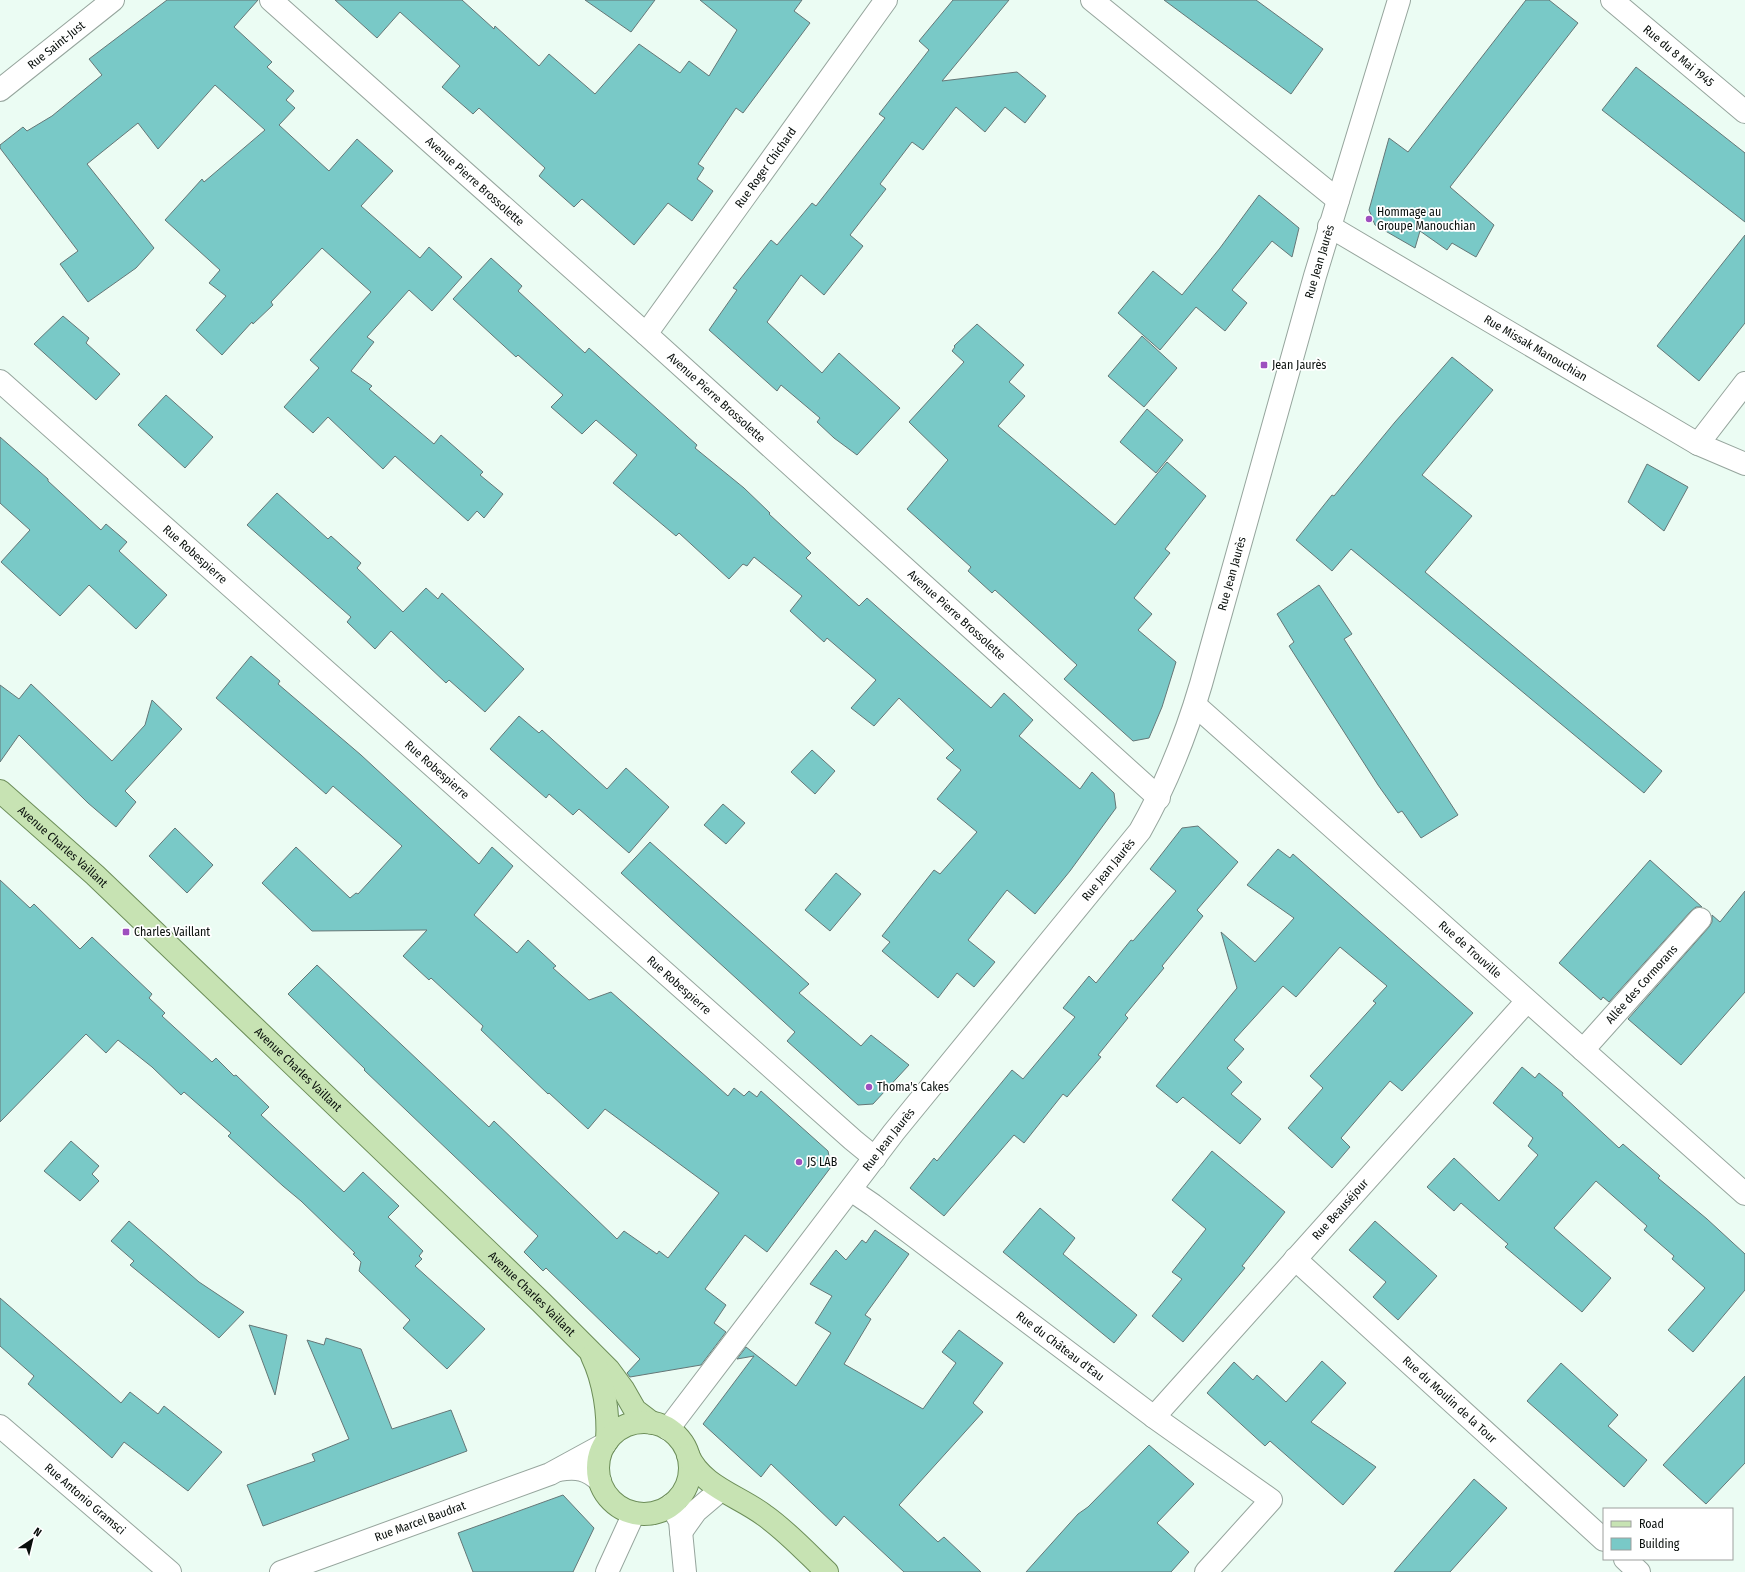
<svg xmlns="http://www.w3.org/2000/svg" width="1745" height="1572" font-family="'Fira Sans Condensed',sans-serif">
  <rect width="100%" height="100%" fill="#ebfcf3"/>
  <!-- building -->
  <g fill="#79c9c7" stroke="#657777">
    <path d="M 167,0 L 258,0 L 234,27 L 272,62 L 267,67 L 294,91 L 286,100 L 295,108 L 279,125 L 329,171 L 357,139 L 393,171 L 361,206 L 420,258 L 429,247 L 462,277 L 432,311 L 409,290 L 367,337 L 374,342 L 351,371 L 372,386 L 369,389 L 434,444 L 441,435 L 483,472 L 480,475 L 503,494 L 484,518 L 477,511 L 468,521 L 395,456 L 383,469 L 328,417 L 313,433 L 284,407 L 319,368 L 310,360 L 371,292 L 322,248 L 271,302 L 273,305 L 253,324 L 252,322 L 222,355 L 196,330 L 226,296 L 209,283 L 220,270 L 165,220 L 202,179 L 204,182 L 265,130 L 215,85 L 158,149 L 138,123 L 87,164 L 154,248 L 136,268 L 88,302 L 60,264 L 78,251 L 0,148 L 0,145 L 23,127 L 27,131 L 52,116 L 102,75 L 89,59 Z"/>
    <path d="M 335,0 L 462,0 L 494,29 L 495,26 L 539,66 L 549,54 L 595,94 L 639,44 L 680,73 L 689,61 L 709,76 L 737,30 L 700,0 L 802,0 L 794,11 L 810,23 L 743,113 L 736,108 L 698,164 L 704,168 L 697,179 L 713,191 L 692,221 L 668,203 L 634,245 L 582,199 L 574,207 L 539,176 L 545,168 L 479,108 L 473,114 L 442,87 L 460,66 L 400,12 L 377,38 Z"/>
    <path d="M 585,0 L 655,0 L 631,32 Z"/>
    <path d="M 953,0 L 1009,0 L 942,81 L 1017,72 L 1046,96 L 1025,123 L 1005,107 L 985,132 L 956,107 L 923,150 L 912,142 L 880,184 L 886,189 L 850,235 L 863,246 L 824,295 L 801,275 L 767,322 L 822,373 L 839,353 L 900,408 L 857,455 L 834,438 L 817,422 L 820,418 L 781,385 L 777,391 L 709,330 L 737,290 L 733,288 L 771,240 L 777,245 L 812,203 L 816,206 L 885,118 L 879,114 L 929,50 L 919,41 Z"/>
    <path d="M 1164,0 L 1256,0 L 1323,49 L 1291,94 Z"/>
    <path d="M 1526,0 L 1549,0 L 1578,23 L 1450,187 L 1494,225 L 1476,257 L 1452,243 L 1447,250 L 1420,231 L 1415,248 L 1375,225 L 1369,210 L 1389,138 L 1408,152 Z"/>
    <path d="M 1636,67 L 1745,153 L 1745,222 L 1602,110 Z"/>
    <path d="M 1259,195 L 1299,228 L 1292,257 L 1272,241 L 1232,290 L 1247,303 L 1225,331 L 1196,307 L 1160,350 L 1118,313 L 1153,271 L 1182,295 L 1220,248 Z"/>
    <path d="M 1745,235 L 1745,323 L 1699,381 L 1657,346 Z"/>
    <path d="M 491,258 L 522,286 L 518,291 L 585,353 L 589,348 L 697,445 L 695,448 L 744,488 L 770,513 L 769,514 L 811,553 L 806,558 L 859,606 L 867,598 L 991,708 L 1004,693 L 1033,720 L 1019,736 L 1080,789 L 1092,772 L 1114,793 L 1116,808 L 1070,871 L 1035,914 L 1007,890 L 968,940 L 995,962 L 974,987 L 957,973 L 938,998 L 882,951 L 890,942 L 882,936 L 934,870 L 940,874 L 977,832 L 937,799 L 961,770 L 946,758 L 954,750 L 899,698 L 874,726 L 851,708 L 876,680 L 827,638 L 824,642 L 790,611 L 802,596 L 754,557 L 747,566 L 743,564 L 729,579 L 679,533 L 676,536 L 613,483 L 637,455 L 596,420 L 582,434 L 551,407 L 563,395 L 518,355 L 516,357 L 453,299 Z"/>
    <path d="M 63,316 L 89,338 L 86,343 L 120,374 L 96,400 L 34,344 Z"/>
    <path d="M 977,324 L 1024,365 L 1009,382 L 1025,396 L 998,426 L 1115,525 L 1167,462 L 1206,496 L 1165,549 L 1170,553 L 1134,598 L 1152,614 L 1138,630 L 1176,662 L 1162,707 L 1149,738 L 1133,741 L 1064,679 L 1077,665 L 995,590 L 992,593 L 968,571 L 971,567 L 907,509 L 948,460 L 909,422 L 964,362 L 952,351 L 955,347 L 954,346 Z"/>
    <path d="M 1142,336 L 1177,368 L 1144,407 L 1108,376 Z"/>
    <path d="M 1452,357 L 1493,390 L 1422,475 L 1472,516 L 1425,572 L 1662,771 L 1644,793 L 1351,549 L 1332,571 L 1296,540 L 1332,495 L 1334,496 L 1395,422 Z"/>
    <path d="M 166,395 L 213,437 L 185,468 L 138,425 Z"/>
    <path d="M 1147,409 L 1183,440 L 1156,473 L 1120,442 Z"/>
    <path d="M 0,437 L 48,479 L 48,481 L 101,530 L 106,524 L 127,542 L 119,551 L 167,595 L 136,629 L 89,585 L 60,616 L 1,562 L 30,530 L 0,503 Z"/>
    <path d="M 1647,464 L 1688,487 L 1664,531 L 1628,502 Z"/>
    <path d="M 277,493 L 328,539 L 331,536 L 361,563 L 357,568 L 403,612 L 426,588 L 438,599 L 442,593 L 524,669 L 485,712 L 449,680 L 446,683 L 391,631 L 375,649 L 347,622 L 351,617 L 247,525 Z"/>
    <path d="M 1319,585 L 1352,634 L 1344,639 L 1458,815 L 1421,838 L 1402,811 L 1398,813 L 1378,785 L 1289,646 L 1294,642 L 1277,614 Z"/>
    <path d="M 251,656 L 280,681 L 278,684 L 361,755 L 479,864 L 492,847 L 513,866 L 474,915 L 517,953 L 528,940 L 556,966 L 553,968 L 589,1000 L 611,992 L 728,1096 L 734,1088 L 744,1096 L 749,1091 L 757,1097 L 761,1091 L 828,1151 L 831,1167 L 767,1252 L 745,1235 L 705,1289 L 726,1305 L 714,1323 L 726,1332 L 701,1365 L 630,1377 L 627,1373 L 640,1359 L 546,1268 L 543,1271 L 524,1252 L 538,1236 L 364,1070 L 365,1069 L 288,994 L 317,965 L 489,1127 L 494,1121 L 617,1239 L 624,1231 L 657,1254 L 659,1251 L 668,1258 L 719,1193 L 605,1109 L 588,1129 L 549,1093 L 548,1094 L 481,1030 L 483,1026 L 431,978 L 429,980 L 403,956 L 427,930 L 312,931 L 262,883 L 296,847 L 350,898 L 356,893 L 358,894 L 402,846 L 333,786 L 326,794 L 216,698 Z"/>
    <path d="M 31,684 L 112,761 L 145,725 L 152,700 L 182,729 L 125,791 L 136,802 L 116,827 L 88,803 L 19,735 L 0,762 L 0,685 L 19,699 Z"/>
    <path d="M 519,716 L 539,733 L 542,730 L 607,789 L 626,768 L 669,807 L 629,853 L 579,809 L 573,815 L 549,794 L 546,798 L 490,749 Z"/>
    <path d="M 812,750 L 835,771 L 815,794 L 791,772 Z"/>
    <path d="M 723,804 L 745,823 L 726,844 L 704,825 Z"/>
    <path d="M 1198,826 L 1238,862 L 1197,910 L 1203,916 L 1162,966 L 1164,968 L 1125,1015 L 1128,1018 L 1098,1055 L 1101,1057 L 1067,1097 L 1063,1094 L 1024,1143 L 1014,1135 L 944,1216 L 910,1188 L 934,1158 L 937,1161 L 1012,1070 L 1023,1079 L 1075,1017 L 1063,1008 L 1089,976 L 1096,983 L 1131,940 L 1133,941 L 1176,891 L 1150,869 L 1182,828 Z"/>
    <path d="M 175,828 L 213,865 L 187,893 L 149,856 Z"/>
    <path d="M 650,842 L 809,984 L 799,993 L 861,1046 L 871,1035 L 909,1065 L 873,1104 L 858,1105 L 787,1041 L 795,1032 L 621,873 Z"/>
    <path d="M 1278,849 L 1290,858 L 1293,854 L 1473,1013 L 1402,1091 L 1390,1081 L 1341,1138 L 1350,1147 L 1332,1168 L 1288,1128 L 1323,1088 L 1310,1076 L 1376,1003 L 1373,1001 L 1387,986 L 1340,947 L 1296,997 L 1283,986 L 1234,1040 L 1244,1049 L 1227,1068 L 1242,1082 L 1231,1094 L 1261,1119 L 1240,1144 L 1183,1097 L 1177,1103 L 1156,1086 L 1237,988 L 1221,932 L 1255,962 L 1294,918 L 1247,885 Z"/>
    <path d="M 1650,860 L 1702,907 L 1696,907 L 1691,911 L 1609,1002 L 1603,997 L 1601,1000 L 1559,963 Z"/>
    <path d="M 836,873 L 861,894 L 830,931 L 805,910 Z"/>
    <path d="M 0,880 L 30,908 L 34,904 L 80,949 L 92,937 L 152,994 L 149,998 L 165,1013 L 162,1016 L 212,1062 L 216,1058 L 234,1076 L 236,1075 L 269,1107 L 261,1115 L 344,1192 L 363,1172 L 399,1206 L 388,1217 L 423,1251 L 419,1256 L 422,1259 L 415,1266 L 485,1329 L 447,1369 L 403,1328 L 410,1320 L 359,1271 L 361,1262 L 353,1254 L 355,1253 L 301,1201 L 283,1186 L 228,1136 L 231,1133 L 184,1092 L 181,1095 L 152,1067 L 118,1040 L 106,1053 L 86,1034 L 0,1122 Z"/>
    <path d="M 1745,891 L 1745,992 L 1681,1065 L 1628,1019 L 1709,927 L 1712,922 L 1712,915 L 1720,922 Z"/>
    <path d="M 1522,1067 L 1535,1078 L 1539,1073 L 1563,1093 L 1562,1095 L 1619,1148 L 1623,1144 L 1660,1176 L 1658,1178 L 1707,1219 L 1745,1254 L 1745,1290 L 1693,1352 L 1668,1330 L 1705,1288 L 1672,1259 L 1674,1256 L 1644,1230 L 1647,1226 L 1596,1181 L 1554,1228 L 1611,1278 L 1582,1312 L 1505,1247 L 1508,1244 L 1461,1203 L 1454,1211 L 1427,1187 L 1454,1158 L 1499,1201 L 1538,1155 L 1528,1146 L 1533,1138 L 1493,1103 Z"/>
    <path d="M 71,1141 L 99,1166 L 92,1174 L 99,1181 L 80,1201 L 44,1171 Z"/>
    <path d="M 1212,1151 L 1285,1212 L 1242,1266 L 1245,1268 L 1183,1342 L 1152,1316 L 1182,1279 L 1172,1272 L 1206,1229 L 1172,1200 Z"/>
    <path d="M 1040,1208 L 1075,1238 L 1063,1254 L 1137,1315 L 1114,1343 L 1003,1252 Z"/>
    <path d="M 129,1221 L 199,1282 L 244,1312 L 219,1338 L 130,1265 L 134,1261 L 111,1241 Z"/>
    <path d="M 1375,1221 L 1437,1276 L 1398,1320 L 1373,1297 L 1386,1282 L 1349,1250 Z"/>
    <path d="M 875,1230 L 909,1254 L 865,1315 L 871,1319 L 844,1364 L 923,1409 L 956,1363 L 942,1352 L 959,1330 L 1003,1363 L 973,1403 L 983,1412 L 899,1505 L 938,1542 L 944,1537 L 981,1572 L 904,1572 L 844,1516 L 836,1526 L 771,1464 L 761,1477 L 703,1424 L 754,1356 L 737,1359 L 746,1347 L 796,1386 L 831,1333 L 815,1323 L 832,1296 L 810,1284 L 836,1250 L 846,1260 L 862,1240 L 866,1243 Z"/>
    <path d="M 0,1298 L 121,1403 L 130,1392 L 158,1414 L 164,1406 L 222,1452 L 188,1491 L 124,1442 L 112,1458 L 28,1384 L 34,1376 L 0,1346 Z"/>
    <path d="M 249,1325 L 287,1335 L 275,1395 Z"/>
    <path d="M 326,1338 L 361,1349 L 392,1429 L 451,1410 L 467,1451 L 263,1526 L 247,1485 L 315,1461 L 312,1454 L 349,1439 L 307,1340 L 324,1345 Z"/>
    <path d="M 1322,1361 L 1346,1383 L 1311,1422 L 1376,1467 L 1343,1505 L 1270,1441 L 1265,1446 L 1207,1393 L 1234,1362 L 1253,1380 L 1257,1375 L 1286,1402 Z"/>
    <path d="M 1561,1363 L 1618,1415 L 1608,1426 L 1647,1460 L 1624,1487 L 1527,1401 Z"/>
    <path d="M 1745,1376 L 1745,1463 L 1706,1504 L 1663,1465 Z"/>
    <path d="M 1149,1445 L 1194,1484 L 1157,1523 L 1189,1552 L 1171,1572 L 1026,1572 L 1078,1514 L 1088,1507 Z"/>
    <path d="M 1474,1479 L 1507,1508 L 1450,1572 L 1394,1572 Z"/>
    <path d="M 563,1495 L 594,1528 L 573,1572 L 473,1572 L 458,1533 Z"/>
  </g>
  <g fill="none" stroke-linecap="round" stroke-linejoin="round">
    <!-- minor casing -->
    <g stroke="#96a59d" stroke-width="24">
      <g id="minor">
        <path id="s1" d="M 271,0 L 646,334 L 1159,798"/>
        <path d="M 1092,0 L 1338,200"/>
        <path id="s2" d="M 1612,0 L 1745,112"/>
        <path id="s3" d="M 0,90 L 113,0"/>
        <path id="s4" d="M 1329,226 L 1698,444 L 1745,464"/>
        <path id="s5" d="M 646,334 L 886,0"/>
        <path id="s6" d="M 0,381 L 853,1140 L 875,1158"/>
        <path d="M 1698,444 L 1745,383"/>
        <path id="s7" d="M 1195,705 L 1745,1194"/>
        <path id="s8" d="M 1583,1050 L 1700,919"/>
        <path id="s9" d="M 851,1190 L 873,1205 L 1154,1417 L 1271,1500 L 1206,1572"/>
        <path id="s10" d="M 1295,1259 L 1604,1540"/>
        <path id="s11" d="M 1154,1417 L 1527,1001"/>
        <path id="s12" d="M 0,1426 L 170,1572"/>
        <path id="s13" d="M 668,1429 L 894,1132 L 1140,831 C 1166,785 1186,735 1201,684 L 1315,276 L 1399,0"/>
        <path d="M 559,1470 C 577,1467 587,1469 600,1481"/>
        <path d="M 671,1505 L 680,1521 L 685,1572"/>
        <path d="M 681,1532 L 696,1511 L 716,1494"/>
        <path d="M 1625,1559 L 1639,1572"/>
        <path id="s14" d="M 281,1572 L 550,1474 L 605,1444"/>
        <path d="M 607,1572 L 634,1513"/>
      </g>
    </g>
    <!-- major casing -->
    <g stroke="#6c8d58" stroke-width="24">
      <g id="major">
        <path id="s15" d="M 0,791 L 95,875 L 541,1302 L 609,1370 L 623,1389 L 635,1410 L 652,1423"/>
        <path d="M 592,1356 C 604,1381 609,1414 607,1441"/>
        <circle cx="644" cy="1468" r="46"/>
        <path d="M 688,1455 C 701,1486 739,1496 764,1515 C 787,1531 807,1553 827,1572"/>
      </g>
    </g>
    <!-- minor -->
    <use href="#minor" stroke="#fff" stroke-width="22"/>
    <!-- major -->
    <use href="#major" stroke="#c7e3b3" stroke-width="22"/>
  </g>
  <!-- markers -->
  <g fill="#9e4fbf" stroke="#fff" stroke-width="1.5">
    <circle cx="1369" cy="219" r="4"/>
    <rect x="1260" y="361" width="8" height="8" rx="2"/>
    <rect x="122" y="928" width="8" height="8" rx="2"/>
    <circle cx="869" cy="1087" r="4"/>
    <circle cx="799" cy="1162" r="4"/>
  </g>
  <g text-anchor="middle" stroke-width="3.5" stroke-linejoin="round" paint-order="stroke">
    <!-- street labels -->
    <g font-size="12" fill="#090f0c" stroke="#fff">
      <text dy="4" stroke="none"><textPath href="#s3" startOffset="72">Rue Saint-Just</textPath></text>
      <text dy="4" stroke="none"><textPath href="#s2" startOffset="87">Rue du 8 Mai 1945</textPath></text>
      <text dy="4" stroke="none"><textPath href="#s5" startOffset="205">Rue Roger Chichard</textPath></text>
      <text dy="4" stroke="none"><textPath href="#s1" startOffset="273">Avenue Pierre Brossolette</textPath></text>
      <text dy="4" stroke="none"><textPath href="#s13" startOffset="1360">Rue Jean Jaurès</textPath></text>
      <text dy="4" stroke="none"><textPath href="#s4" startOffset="240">Rue Missak Manouchian</textPath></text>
      <text dy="4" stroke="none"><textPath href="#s1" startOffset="597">Avenue Pierre Brossolette</textPath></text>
      <text dy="4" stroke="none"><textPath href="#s6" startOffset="261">Rue Robespierre</textPath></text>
      <text dy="4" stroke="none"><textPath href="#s13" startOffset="1036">Rue Jean Jaurès</textPath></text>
      <text dy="4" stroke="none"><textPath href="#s1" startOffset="921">Avenue Pierre Brossolette</textPath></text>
      <text dy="4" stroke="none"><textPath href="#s6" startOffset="585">Rue Robespierre</textPath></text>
      <text dy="4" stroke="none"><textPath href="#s15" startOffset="84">Avenue Charles Vaillant</textPath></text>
      <text dy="4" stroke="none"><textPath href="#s13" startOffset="712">Rue Jean Jaurès</textPath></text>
      <text dy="4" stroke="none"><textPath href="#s7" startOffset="368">Rue de Trouville</textPath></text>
      <text dy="4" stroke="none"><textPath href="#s8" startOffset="88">Allée des Cormorans</textPath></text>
      <text dy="4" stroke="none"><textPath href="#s6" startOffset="909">Rue Robespierre</textPath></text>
      <text dy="4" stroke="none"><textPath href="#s15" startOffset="408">Avenue Charles Vaillant</textPath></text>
      <text dy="4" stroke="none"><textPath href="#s13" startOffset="364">Rue Jean Jaurès</textPath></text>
      <text dy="4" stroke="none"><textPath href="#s11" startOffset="279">Rue Beauséjour</textPath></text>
      <text dy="4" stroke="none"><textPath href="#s15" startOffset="732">Avenue Charles Vaillant</textPath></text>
      <text dy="4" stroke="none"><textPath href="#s9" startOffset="261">Rue du Château d'Eau</textPath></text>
      <text dy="4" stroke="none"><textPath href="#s10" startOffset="209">Rue du Moulin de la Tour</textPath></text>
      <text dy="4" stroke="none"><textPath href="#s12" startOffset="112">Rue Antonio Gramsci</textPath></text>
      <text dy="4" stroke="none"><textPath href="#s14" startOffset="148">Rue Marcel Baudrat</textPath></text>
    </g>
    <!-- poi labels -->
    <g font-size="12" fill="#090f0c" stroke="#fff" text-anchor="start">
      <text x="1377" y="216">Hommage au<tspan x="1377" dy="14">Groupe Manouchian</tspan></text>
      <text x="1272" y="369">Jean Jaurès</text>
      <text x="134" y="936">Charles Vaillant</text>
      <text x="877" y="1091">Thoma's Cakes</text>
      <text x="807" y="1166">JS LAB</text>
    </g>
  </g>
  <!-- legend -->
  <rect x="1603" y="1508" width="130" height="52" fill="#ffffff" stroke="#9d9f9e"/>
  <rect x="1611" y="1521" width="20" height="6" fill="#c7e3b3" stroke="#9d9f9e"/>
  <text x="1639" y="1528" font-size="12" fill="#090f0c">Road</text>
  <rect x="1611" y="1538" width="20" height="12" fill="#79c9c7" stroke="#9d9f9e"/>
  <text x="1639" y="1548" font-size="12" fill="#090f0c">Building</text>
  <!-- north arrow -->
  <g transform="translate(32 1540) rotate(35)" stroke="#ffffff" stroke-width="3" paint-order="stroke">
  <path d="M0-3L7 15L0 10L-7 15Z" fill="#090f0c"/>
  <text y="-6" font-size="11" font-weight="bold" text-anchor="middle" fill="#090f0c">N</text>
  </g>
</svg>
